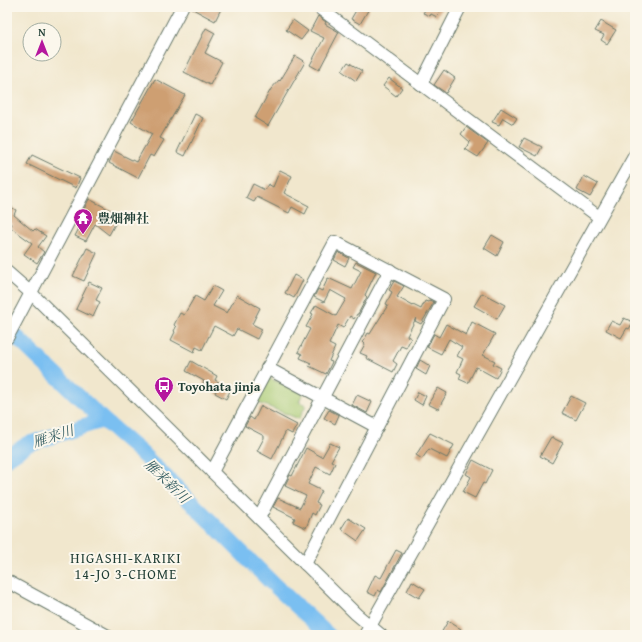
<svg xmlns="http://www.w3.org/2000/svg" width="642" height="642" font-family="'Gentium Book Plus','Noto Serif JP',serif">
  <rect width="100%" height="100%" fill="#fbf7ec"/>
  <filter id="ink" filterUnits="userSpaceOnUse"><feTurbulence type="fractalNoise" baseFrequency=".025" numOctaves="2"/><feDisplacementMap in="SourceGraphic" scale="8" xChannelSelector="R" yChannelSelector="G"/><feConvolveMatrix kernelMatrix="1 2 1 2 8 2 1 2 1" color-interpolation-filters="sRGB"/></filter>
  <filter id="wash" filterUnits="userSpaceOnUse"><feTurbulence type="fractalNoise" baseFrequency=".012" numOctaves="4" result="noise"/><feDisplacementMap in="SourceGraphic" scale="16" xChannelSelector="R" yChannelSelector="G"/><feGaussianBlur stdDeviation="0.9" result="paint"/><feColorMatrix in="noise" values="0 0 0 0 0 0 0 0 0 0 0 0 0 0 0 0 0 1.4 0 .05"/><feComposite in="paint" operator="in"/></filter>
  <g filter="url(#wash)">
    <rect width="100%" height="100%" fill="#f1e7cd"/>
    <!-- green -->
    <path fill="#a9ca73" stroke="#648454" d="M 266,377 L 303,392 L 299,402 L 306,405 L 299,419 L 254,401 Z"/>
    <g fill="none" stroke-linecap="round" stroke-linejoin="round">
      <!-- river -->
      <g stroke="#7abff1" stroke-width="16">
        <path d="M 7,328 L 103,420 L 140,452 L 198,509 L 271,582 L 328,635"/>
        <path d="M 7,458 L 28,444 L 103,420"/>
      </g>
    </g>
    <g id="blocks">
      <!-- building -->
      <g fill="#ce9f72">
        <path d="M 189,7 L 222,7 L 215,21 Z"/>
        <path d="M 358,7 L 370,7 L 360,24 L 351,19 Z"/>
        <path d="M 419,7 L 442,7 L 437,17 L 431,14 L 430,16 L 423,13 L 425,10 Z"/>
        <path d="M 318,16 L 326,22 L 325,24 L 339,32 L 319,70 L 310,65 L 324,38 L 310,31 Z"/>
        <path d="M 293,20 L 308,31 L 301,40 L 286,30 Z"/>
        <path d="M 601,21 L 616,30 L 607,44 L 601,40 L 604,35 L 595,31 Z"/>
        <path d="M 206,28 L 215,33 L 205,53 L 222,62 L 210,85 L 184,72 Z"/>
        <path d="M 295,56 L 305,62 L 268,126 L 255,118 L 271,89 L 279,80 L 280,81 Z"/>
        <path d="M 348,62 L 362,71 L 356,81 L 342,71 Z"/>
        <path d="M 444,70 L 455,78 L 446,93 L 434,85 Z"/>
        <path d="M 389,78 L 402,88 L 396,96 L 383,86 Z"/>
        <path d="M 155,79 L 185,95 L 160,138 L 164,140 L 154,157 L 150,155 L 138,178 L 109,163 L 114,151 L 136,162 L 152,134 L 131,122 Z"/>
        <path d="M 501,108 L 517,118 L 513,124 L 503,118 L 499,125 L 492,122 Z"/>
        <path d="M 195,114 L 203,118 L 185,156 L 177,152 Z"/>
        <path d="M 466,127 L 488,143 L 478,157 L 465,149 L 470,142 L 461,134 Z"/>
        <path d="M 524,138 L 542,147 L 537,156 L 519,147 Z"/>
        <path d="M 32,155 L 80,178 L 76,188 L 27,164 Z"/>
        <path d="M 280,170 L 292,176 L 284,193 L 309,206 L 305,214 L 292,207 L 289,213 L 257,197 L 254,202 L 246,198 L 253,184 L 265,190 L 268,184 L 273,187 Z"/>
        <path d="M 584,176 L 598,184 L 590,197 L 577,190 Z"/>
        <path d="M 89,199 L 120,215 L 109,235 L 95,224 L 86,241 L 75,236 L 85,217 L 81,215 Z"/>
        <path d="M 7,205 L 16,210 L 14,215 L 33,231 L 35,229 L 46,236 L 38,247 L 44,252 L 37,263 L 24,254 L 32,243 L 10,227 L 12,224 L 9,223 L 7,226 Z"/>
        <path d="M 492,235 L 504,242 L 497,256 L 484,248 Z"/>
        <path d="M 87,248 L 97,253 L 84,281 L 73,276 Z"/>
        <path d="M 338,252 L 349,258 L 345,266 L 334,260 Z"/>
        <path d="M 356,262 L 376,272 L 365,295 L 367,297 L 358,314 L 357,314 L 354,319 L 350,316 L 343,328 L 338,325 L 329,344 L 335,347 L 329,361 L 332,362 L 326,374 L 309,366 L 311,363 L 300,358 L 302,354 L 298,352 L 310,329 L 306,327 L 313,314 L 311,313 L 316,305 L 336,316 L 346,299 L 330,290 L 324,302 L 314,297 L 318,289 L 322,291 L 328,278 L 352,289 L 361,271 L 353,267 Z"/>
        <path d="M 294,275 L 303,280 L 294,298 L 285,293 Z"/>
        <path d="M 394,281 L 404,286 L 397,297 L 413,306 L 413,305 L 421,309 L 425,301 L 428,302 L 429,300 L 434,302 L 421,324 L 415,321 L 416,318 L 407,336 L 411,338 L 406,348 L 401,346 L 393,361 L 397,364 L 393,372 L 366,358 L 367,356 L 360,353 L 365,344 L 363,342 L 368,333 L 370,334 L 388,305 L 386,304 L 392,292 L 389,290 Z"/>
        <path d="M 89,282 L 102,288 L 96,300 L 100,302 L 93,317 L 76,309 Z"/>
        <path d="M 213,286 L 222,291 L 213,306 L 227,313 L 237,295 L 260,308 L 252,324 L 262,329 L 257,339 L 237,329 L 233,336 L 214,326 L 202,350 L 196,347 L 194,352 L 171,340 L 175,332 L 174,331 L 176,327 L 174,325 L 180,313 L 184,315 L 195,296 L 204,301 Z"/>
        <path d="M 482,293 L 505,305 L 497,319 L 474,306 Z"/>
        <path d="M 624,318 L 633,322 L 629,329 L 627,328 L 621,338 L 606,330 L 611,321 L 620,325 Z"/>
        <path d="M 472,322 L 495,334 L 483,355 L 495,361 L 493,364 L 501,368 L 496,378 L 476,367 L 468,383 L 459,379 L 461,374 L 457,372 L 463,359 L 457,356 L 462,347 L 449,339 L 441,354 L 427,347 L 434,334 L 439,337 L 446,324 L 466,335 Z"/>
        <path d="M 420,360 L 430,366 L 426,375 L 416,369 Z"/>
        <path d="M 191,361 L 217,376 L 215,380 L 231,389 L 226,399 L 215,393 L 216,391 L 203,384 L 204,381 L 186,371 Z"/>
        <path d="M 438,388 L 447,393 L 438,409 L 428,404 Z"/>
        <path d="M 418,392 L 426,396 L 422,405 L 414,400 Z"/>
        <path d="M 357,395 L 372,402 L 367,413 L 352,405 Z"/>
        <path d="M 571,396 L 585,403 L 576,420 L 562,413 Z"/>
        <path d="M 261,406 L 297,425 L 292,434 L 286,431 L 272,459 L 257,451 L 264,438 L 264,436 L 245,426 L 250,417 L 254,420 Z"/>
        <path d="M 329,410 L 339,415 L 335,424 L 324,418 Z"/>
        <path d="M 430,433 L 454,445 L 447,458 L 429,449 L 422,459 L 416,455 Z"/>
        <path d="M 551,437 L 563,443 L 552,463 L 540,456 Z"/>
        <path d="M 330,443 L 339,447 L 331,461 L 335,463 L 330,474 L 316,467 L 308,484 L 322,491 L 316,503 L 320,505 L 315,515 L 312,513 L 306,528 L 293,522 L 295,518 L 273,507 L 278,498 L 300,508 L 306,496 L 285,486 L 286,483 L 290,475 L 292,476 L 306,448 L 322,457 Z"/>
        <path d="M 473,460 L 492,470 L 485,484 L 483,483 L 475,498 L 463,492 L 471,477 L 466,474 Z"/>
        <path d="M 348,518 L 366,529 L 358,541 L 341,529 Z"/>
        <path d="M 396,550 L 402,553 L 381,592 L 378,590 L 375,596 L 367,592 L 375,575 L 381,578 Z"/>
        <path d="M 412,581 L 425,589 L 419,598 L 407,591 Z"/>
        <path d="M 448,621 L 461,629 L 458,635 L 440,635 Z"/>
      </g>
    </g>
  </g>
  <g filter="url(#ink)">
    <use href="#blocks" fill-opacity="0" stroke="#68786a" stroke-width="1"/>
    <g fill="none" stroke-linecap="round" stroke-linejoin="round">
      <!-- minor casing -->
      <g stroke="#68786a" stroke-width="14">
        <g id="minor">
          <path d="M 318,7 L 599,217"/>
          <path d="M 421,84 L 460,7"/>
          <path d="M 7,272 L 31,293 L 356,614 L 381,635"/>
          <path d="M 7,338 L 182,7"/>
          <path d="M 267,368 L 377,427"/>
          <path d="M 212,472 L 335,242 L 444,299 L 305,564"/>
          <path d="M 259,518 L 390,270"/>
          <path d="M 7,581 L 106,635"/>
          <path d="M 365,635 L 635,155"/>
        </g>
      </g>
      <!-- minor -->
      <use href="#minor" stroke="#fff" stroke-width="12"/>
    </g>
  </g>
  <!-- icons -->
  <defs>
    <g id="temple-pin" transform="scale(1)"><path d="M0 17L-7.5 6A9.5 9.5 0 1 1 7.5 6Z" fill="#b5179e" stroke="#fbf7ec"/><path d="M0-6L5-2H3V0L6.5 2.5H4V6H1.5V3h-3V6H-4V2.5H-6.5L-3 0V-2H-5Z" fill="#fff"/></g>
    <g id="bus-pin" transform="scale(1)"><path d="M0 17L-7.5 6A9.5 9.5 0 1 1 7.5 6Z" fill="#b5179e" stroke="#fbf7ec"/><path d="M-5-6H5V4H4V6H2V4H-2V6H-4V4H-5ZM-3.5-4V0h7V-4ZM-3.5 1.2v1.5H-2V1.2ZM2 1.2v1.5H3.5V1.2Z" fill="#fff"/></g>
  </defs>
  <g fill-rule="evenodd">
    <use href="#temple-pin" x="83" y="218"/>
    <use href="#bus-pin" x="164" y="386"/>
  </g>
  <g text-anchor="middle" stroke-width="4" stroke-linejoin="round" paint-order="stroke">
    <!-- poi labels -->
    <g font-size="13" font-weight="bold" fill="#1f3d34" stroke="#fbf7ec" text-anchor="start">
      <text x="97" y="223">豊畑神社</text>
      <text x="178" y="391">Toyohata jinja</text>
    </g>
    <!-- water labels -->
    <g font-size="14" font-style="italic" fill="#365e63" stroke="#fbf7ec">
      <text transform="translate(53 436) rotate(-18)" y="5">雁来川</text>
      <text transform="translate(167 481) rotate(44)" y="5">雁来新川</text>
    </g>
    <!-- neighbourhood labels -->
    <g font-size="14" letter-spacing="1" fill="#1f3d34" stroke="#fbf7ec">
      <text x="126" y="563">HIGASHI-KARIKI<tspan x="126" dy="16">14-JO 3-CHOME</tspan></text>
    </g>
  </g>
  <!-- margin -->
  <rect width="642" height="642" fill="none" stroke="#fbf7ec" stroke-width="24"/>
  <!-- north arrow -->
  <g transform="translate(42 42)"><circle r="19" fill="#fbf7ec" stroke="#a3ada2"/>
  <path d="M0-3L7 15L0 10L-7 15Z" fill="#b5179e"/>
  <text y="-6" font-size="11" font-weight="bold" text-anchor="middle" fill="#1f3d34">N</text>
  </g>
</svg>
